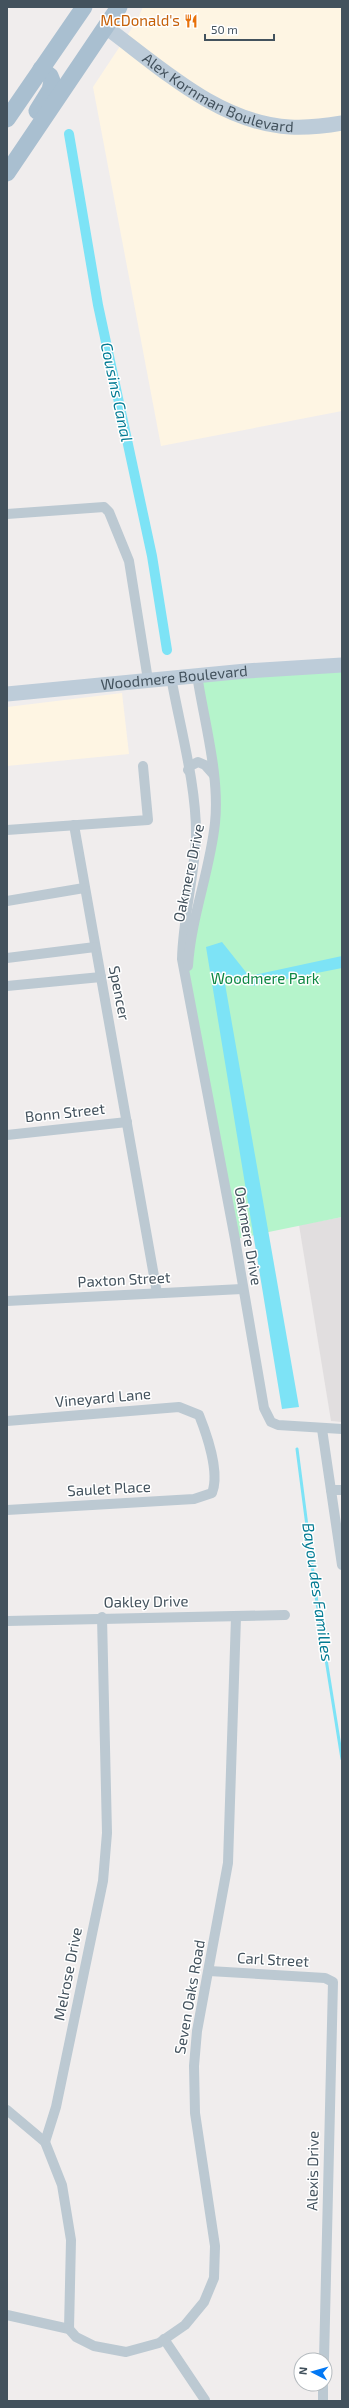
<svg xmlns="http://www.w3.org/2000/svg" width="349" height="2408" font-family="'Exo 2',sans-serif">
  <rect width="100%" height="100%" fill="#f0eded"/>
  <!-- commercial -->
  <g fill="#fef5e3">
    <path d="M 143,7 L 342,7 L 342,411 L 161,446 L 93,87 L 136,22 Z"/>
    <path d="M 122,693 L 129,754 L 7,766 L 7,707 Z"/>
  </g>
  <!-- education -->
  <path fill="#e1dedf" d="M 342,1217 L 342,1422 L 331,1421 L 299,1225 Z"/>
  <!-- green -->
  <path fill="#b5f4cb" d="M 342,665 L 342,1217 L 235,1239 L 187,982 L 189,958 L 215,821 L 197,675 Z"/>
  <!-- water -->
  <path fill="#7de3f6" d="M 222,942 L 249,976 L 342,956 L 342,968 L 252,986 L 224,978 L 299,1407 L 282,1409 L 206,947 Z"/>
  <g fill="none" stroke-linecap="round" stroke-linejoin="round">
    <!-- stream -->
    <path stroke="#7de3f6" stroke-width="3" d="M 297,1449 L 317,1603 L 342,1759"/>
    <!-- canal -->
    <path stroke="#7de3f6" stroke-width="10" d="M 69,134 L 98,305 L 152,556 L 167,650"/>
    <!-- street -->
    <g stroke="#bcc9d2" stroke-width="10">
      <path d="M 7,514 L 104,507 L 109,512 L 129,561 L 148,680"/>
      <path d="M 171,677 C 180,727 197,787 196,838 C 194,878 183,918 182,959 L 235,1239 L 264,1408 L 271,1422 L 278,1425 L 342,1429"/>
      <path d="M 188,770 L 190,766 L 198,762 L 205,765 L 213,774"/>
      <path d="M 74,825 L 157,1293"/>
      <path d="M 7,830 L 148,820 L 143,766"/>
      <path d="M 7,901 L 84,888"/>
      <path d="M 7,958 L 95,947"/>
      <path d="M 188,966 C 191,917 210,871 215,823 C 220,776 204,721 197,675"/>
      <path d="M 7,986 L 101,977"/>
      <path d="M 7,1135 L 127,1122"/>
      <path d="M 7,1301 L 242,1289"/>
      <path d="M 7,1421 L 179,1407 L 199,1415 C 207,1435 220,1473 212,1493 L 194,1499 L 7,1510"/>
      <path d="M 322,1429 L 342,1565"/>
      <path d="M 331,1490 L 342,1490"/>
      <path d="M 7,1621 L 285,1615"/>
      <path d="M 209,1971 L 325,1978 L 333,1982 L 324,2360"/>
      <path d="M 7,2110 L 45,2142 L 62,2185 L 71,2240 L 69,2329"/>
      <path d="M 45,2142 L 56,2107 L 103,1881 L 107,1833 L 102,1617"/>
      <path d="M 7,2315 L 69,2329 L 76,2337 L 94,2346 L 126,2352 L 159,2343 L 185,2325 L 204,2302 L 214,2278 L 215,2246 L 195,2113 L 194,2066 L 197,2031 L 228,1863 L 236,1617"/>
      <path d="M 164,2339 L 205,2400"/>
      <path d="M 323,2401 L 323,2384"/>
    </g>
    <!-- secondary -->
    <g stroke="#bdccd9" stroke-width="15">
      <path id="s1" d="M 107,28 C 161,68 219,123 290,127 C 308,128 325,126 342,123"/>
      <path id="s2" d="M 7,694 L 246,671 L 342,665"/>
    </g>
    <!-- primary -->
    <g stroke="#a9bfd0" stroke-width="17">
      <path d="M 37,111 L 50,90 L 52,81 L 50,76 L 41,69"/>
      <path d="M 7,119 L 84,7"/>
      <path d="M 7,173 L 119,7"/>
    </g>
  </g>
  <!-- icons -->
  <defs>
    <g id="restaurant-bare" transform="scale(1.08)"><path d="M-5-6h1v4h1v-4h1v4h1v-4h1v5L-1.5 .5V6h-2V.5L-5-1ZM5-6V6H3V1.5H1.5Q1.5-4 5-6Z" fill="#e8710a" stroke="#fff" stroke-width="2.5" paint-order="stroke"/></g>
  </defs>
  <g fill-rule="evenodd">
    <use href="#restaurant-bare" x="191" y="21"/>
  </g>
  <g text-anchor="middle" stroke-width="3" stroke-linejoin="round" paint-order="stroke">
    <!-- food labels -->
    <g font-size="15" fill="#c56008" stroke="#fff" text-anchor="end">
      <text x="180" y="26">McDonald's</text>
    </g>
    <!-- street labels -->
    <g font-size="15" fill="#43525d" stroke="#fff">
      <text dy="5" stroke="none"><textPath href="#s1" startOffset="131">Alex Kornman Boulevard</textPath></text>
      <text dy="5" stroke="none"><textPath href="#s2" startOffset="168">Woodmere Boulevard</textPath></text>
      <text transform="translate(189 873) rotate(-78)" y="5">Oakmere Drive</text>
      <text transform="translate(119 993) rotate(79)" y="5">Spencer</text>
      <text transform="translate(65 1113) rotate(-6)" y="5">Bonn Street</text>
      <text transform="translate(248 1236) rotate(80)" y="5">Oakmere Drive</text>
      <text transform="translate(124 1280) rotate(-3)" y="5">Paxton Street</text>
      <text transform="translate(103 1398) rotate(-5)" y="5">Vineyard Lane</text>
      <text transform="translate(109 1489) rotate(-3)" y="5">Saulet Place</text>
      <text transform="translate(146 1602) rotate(-1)" y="5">Oakley Drive</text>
      <text transform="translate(273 1960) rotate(3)" y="5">Carl Street</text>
      <text transform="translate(68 1974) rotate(-79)" y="5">Melrose Drive</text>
      <text transform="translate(190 1997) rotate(-80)" y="5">Seven Oaks Road</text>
      <text transform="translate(313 2171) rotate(-89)" y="5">Alexis Drive</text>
    </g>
    <!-- park labels -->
    <g font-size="15" fill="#0c8743" stroke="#fff">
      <text x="265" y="984">Woodmere Park</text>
    </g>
    <!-- water labels -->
    <g font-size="16" font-style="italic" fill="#037b93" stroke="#fff">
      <text transform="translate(117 392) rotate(78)" y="6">Cousins Canal</text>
      <text transform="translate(318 1592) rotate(82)" y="6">Bayou des Familles</text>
    </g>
  </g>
  <!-- border -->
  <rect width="349" height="2408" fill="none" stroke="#43525d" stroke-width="16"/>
  <!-- north arrow -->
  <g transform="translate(313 2372) rotate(276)"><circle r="19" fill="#ffffff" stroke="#b4babe"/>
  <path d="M0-3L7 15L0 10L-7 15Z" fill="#0378f4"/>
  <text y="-6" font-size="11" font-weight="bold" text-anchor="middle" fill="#43525d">N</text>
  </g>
  <!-- scale -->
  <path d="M205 34v6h69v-6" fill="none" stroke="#43525d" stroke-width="2"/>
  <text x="211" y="34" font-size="12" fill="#43525d" stroke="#ffffff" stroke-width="3" paint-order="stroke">50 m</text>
</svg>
